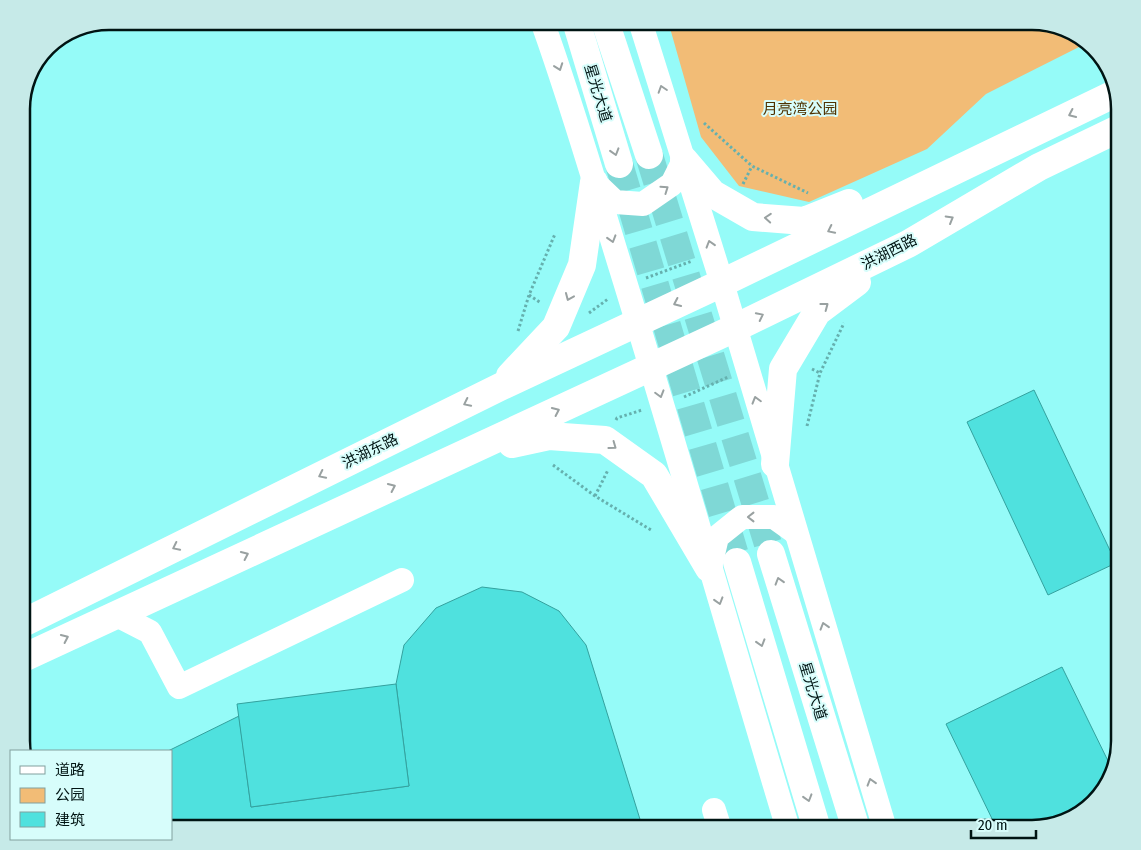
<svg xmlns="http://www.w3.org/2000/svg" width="1141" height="850" font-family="'Fira Sans Condensed','Noto Sans SC',sans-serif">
  <rect width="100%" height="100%" fill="#95fbf8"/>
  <!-- green -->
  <path fill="#f2bc76" d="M 668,21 L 1032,21 L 1080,38 L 1083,45 L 986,94 L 927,149 L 809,202 L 739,186 L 701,137 Z"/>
  <!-- building -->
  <g fill="#4fe1de" stroke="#34a19e">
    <path d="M 1034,390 L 1116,563 L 1048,595 L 967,422 Z"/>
    <path d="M 482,587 L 522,592 L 559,611 L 586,645 L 643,829 L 171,829 L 171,751 L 168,751 L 239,716 L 251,807 L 409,786 L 396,684 L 404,645 L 436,608 Z"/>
    <path d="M 1062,667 L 1111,767 L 1101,795 L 1071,820 L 1032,829 L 997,829 L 946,724 Z"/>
    <path d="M 396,684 L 409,786 L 251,807 L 237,704 Z"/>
  </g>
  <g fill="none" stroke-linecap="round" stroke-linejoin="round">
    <!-- major-tunnel -->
    <g stroke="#7fd8d6" stroke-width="28" stroke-dasharray="28 14" stroke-linecap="butt">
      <path d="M 649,155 L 771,554"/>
      <path d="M 619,164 L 737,562"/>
    </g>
    <!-- path -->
    <g stroke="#65b0ae" stroke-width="3" stroke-dasharray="2.5 2.5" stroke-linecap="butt">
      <path d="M 704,123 L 752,166 L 808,193"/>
      <path d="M 743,184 L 752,166"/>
      <path d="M 646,278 L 692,261"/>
      <path d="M 529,295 L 541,303"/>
      <path d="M 589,313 L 608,299"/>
      <path d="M 518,331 L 529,295 L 555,234"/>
      <path d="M 812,369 L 820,373"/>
      <path d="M 684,397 L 728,377"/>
      <path d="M 616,420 L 617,418 L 642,410"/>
      <path d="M 807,426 L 820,373 L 844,323"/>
      <path d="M 553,465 L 595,496 L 651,530"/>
      <path d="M 595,496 L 608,470"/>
    </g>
    <!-- minor -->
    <g stroke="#fff" stroke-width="24">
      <path d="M 542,21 C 572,104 596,188 622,272 C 679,457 732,643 788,829"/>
      <path d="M 640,21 L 722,283 L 885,829"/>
      <path d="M 594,182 L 615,202 L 643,204 L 672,184 L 684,160"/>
      <path d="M 710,567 L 717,537 L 742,517 L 774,517 L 795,532"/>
      <path d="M 115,614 L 150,632 L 179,687 L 402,580"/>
      <path d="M 714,810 L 720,829"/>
    </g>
    <!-- major -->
    <g stroke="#fff" stroke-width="28">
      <path d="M 576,21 L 619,164"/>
      <path d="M 605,21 L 649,155"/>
      <path d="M 684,160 L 713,194 L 753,217 L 804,221 L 849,203"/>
      <path d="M 510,376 L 556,327 L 582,265 L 594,182"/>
      <path d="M 512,444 L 549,436 L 605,440 L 654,475 L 709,568"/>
      <path d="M 775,464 L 783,369 L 817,312 L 857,282"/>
      <path d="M 771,554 L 856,829"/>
      <path d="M 737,562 L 817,829"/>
      <path d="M 21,624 L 500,387 L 722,283 L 1116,93"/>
      <path d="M 21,659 L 735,328 L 908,244 L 1039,167 L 1120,128"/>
    </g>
  </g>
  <!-- one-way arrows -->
  <defs><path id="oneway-chevron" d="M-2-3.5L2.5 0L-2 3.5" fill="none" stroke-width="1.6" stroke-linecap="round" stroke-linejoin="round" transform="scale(1.25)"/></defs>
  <g stroke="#99a1a1">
    <use href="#oneway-chevron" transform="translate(559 67) rotate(70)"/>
    <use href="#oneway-chevron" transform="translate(662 89) rotate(-108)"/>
    <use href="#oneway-chevron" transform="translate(1072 114) rotate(155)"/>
    <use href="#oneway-chevron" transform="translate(615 152) rotate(73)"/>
    <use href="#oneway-chevron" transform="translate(665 189) rotate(-35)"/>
    <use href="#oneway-chevron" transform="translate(768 218) rotate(-176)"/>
    <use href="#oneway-chevron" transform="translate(950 219) rotate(-30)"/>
    <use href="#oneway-chevron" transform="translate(831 230) rotate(154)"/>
    <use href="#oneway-chevron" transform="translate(612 239) rotate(73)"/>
    <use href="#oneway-chevron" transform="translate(710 244) rotate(-107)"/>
    <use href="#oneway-chevron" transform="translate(569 297) rotate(113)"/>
    <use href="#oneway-chevron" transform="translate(677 303) rotate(155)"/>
    <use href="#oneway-chevron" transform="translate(825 306) rotate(-37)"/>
    <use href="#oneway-chevron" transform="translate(760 316) rotate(-26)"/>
    <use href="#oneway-chevron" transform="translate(660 394) rotate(74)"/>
    <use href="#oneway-chevron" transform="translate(756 400) rotate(-106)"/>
    <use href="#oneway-chevron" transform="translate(467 403) rotate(154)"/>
    <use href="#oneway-chevron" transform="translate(556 411) rotate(-25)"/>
    <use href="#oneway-chevron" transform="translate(613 446) rotate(36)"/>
    <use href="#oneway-chevron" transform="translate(322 475) rotate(154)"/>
    <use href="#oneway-chevron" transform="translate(392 487) rotate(-25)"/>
    <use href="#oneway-chevron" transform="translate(751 517) rotate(180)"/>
    <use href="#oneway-chevron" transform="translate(176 547) rotate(154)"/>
    <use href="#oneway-chevron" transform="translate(245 555) rotate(-25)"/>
    <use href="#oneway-chevron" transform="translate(779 581) rotate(-107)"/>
    <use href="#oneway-chevron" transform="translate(719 601) rotate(73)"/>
    <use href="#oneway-chevron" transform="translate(824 626) rotate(-107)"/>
    <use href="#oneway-chevron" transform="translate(65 638) rotate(-25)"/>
    <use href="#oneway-chevron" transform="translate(761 643) rotate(73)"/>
    <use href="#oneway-chevron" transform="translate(871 782) rotate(-107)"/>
    <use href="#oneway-chevron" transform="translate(808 798) rotate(73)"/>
  </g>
  <g text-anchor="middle" stroke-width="4" stroke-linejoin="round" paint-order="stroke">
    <!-- street labels -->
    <g font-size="15" fill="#001413" stroke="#d7fdfb">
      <text transform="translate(598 93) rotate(73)" y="5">星光大道</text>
      <text transform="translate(889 252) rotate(-27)" y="5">洪湖西路</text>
      <text transform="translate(370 451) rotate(-26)" y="5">洪湖东路</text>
      <text transform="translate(813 691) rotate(73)" y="5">星光大道</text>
    </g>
    <!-- park labels -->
    <g font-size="15" fill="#4f3200" stroke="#d7fdfb">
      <text x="800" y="114">月亮湾公园</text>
    </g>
  </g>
  <!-- crop -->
  <path d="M0 0H1141V850H0ZM109 30H1032A79 79 0 0 1 1111 109V741A79 79 0 0 1 1032 820H109A79 79 0 0 1 30 741V109A79 79 0 0 1 109 30Z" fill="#c6eae8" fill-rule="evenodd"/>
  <path fill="none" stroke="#001413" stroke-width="2.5" d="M109 30H1032A79 79 0 0 1 1111 109V741A79 79 0 0 1 1032 820H109A79 79 0 0 1 30 741V109A79 79 0 0 1 109 30Z"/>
  <!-- legend -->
  <rect x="10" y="750" width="162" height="90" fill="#d7fdfb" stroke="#81a09e"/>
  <rect x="20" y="766" width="25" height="8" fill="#ffffff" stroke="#81a09e"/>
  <text x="55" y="775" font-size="15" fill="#001413">道路</text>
  <rect x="20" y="788" width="25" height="15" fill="#f2bc76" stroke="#81a09e"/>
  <text x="55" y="800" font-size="15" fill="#001413">公园</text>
  <rect x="20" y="812" width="25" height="15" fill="#4fe1de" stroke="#81a09e"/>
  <text x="55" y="825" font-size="15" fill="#001413">建筑</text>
  <!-- scale -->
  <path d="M971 830v8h65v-8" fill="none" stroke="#001413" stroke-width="2.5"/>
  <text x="978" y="830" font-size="15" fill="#001413" stroke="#d7fdfb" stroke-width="4" paint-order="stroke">20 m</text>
</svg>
